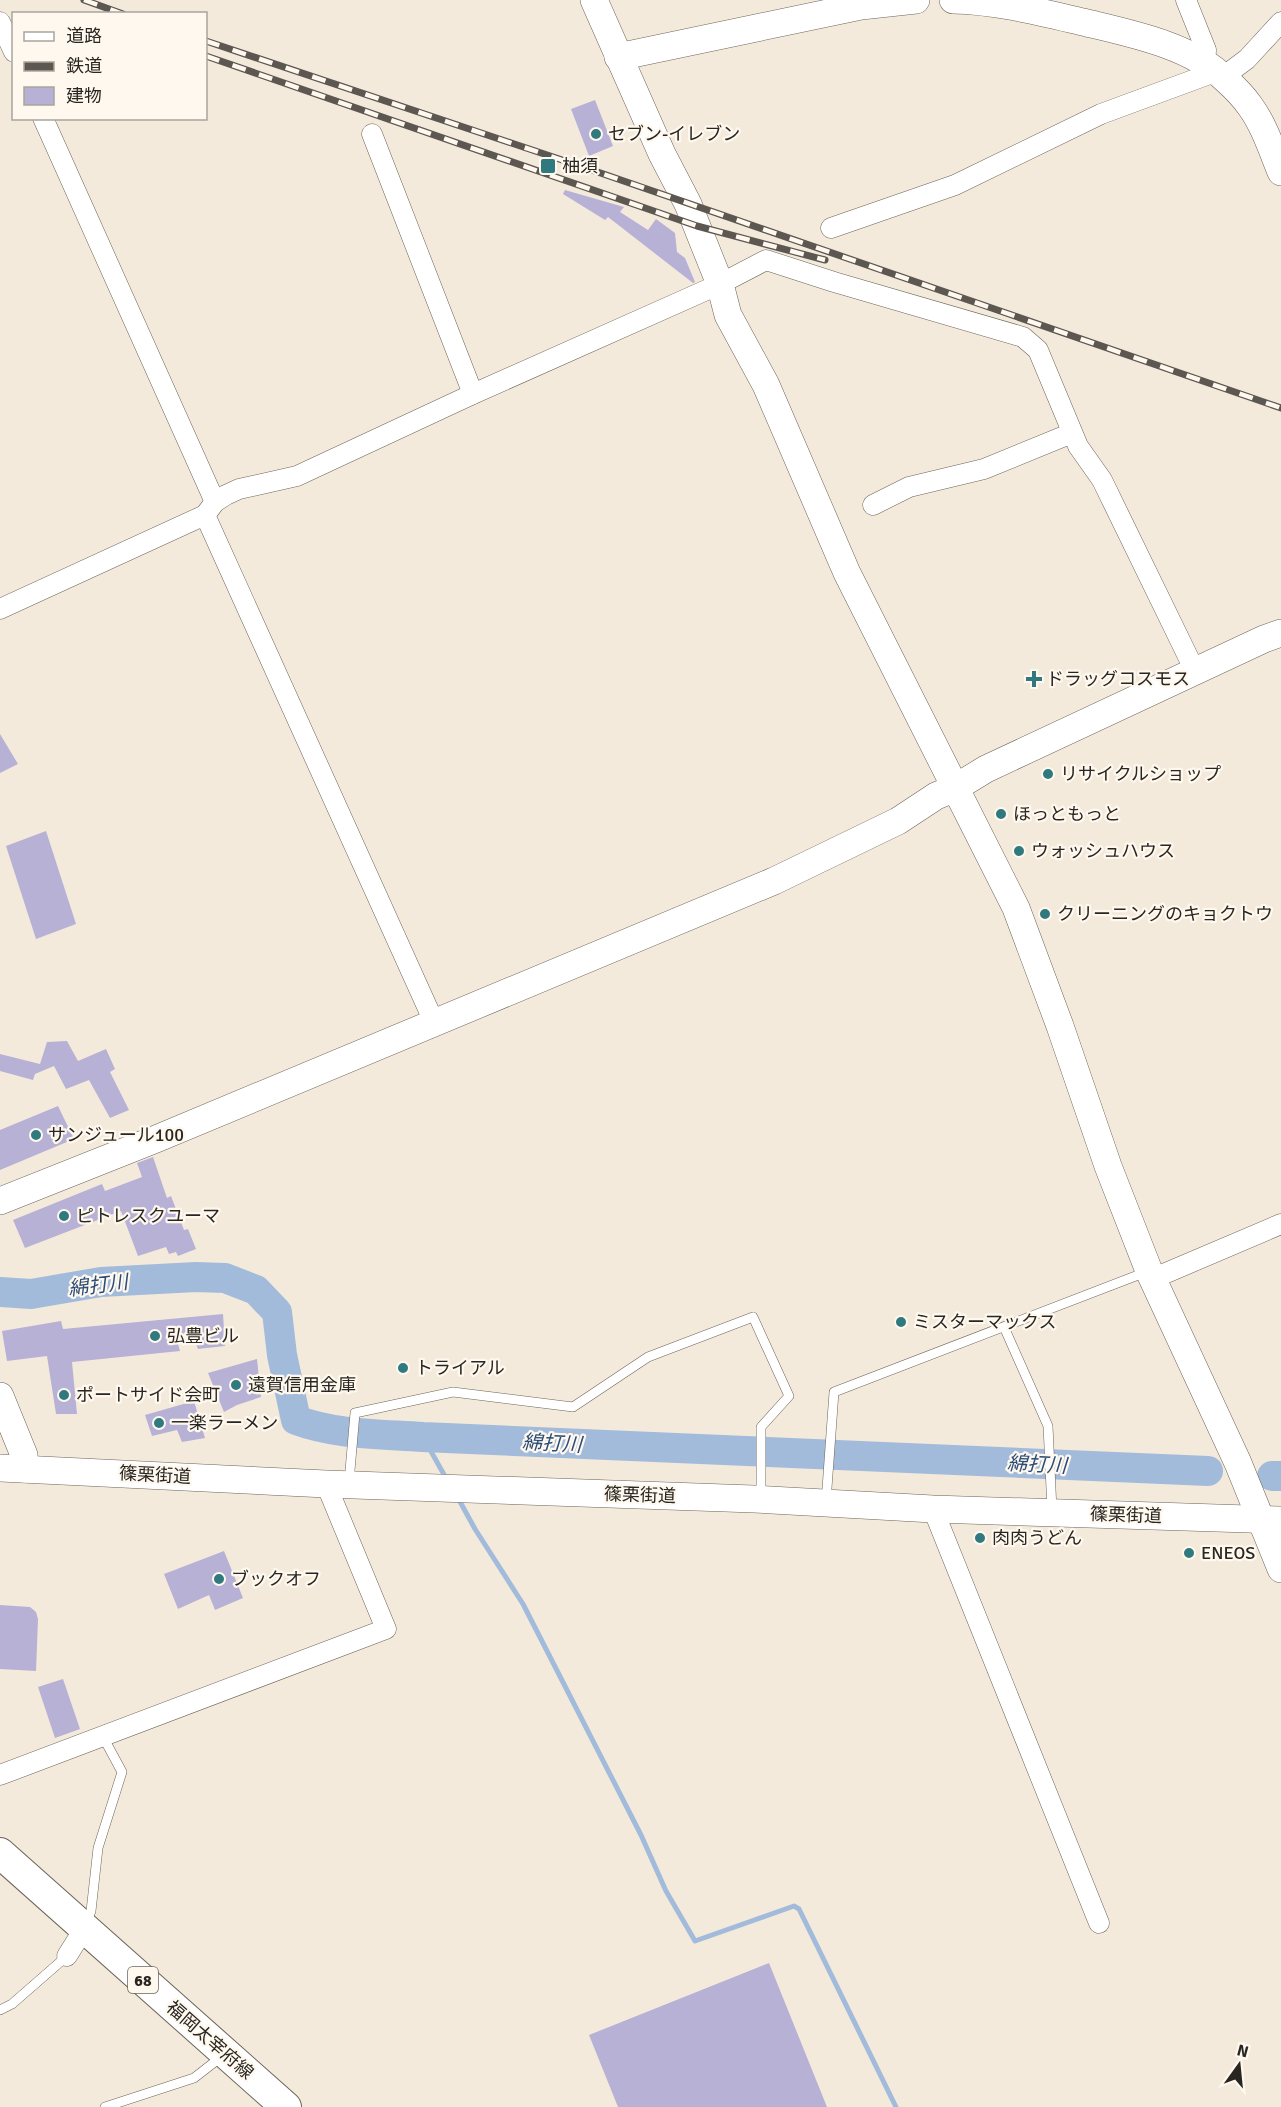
<svg xmlns="http://www.w3.org/2000/svg" width="1281" height="2107" font-family="Signika,'Noto Sans JP',sans-serif">
  <rect width="100%" height="100%" fill="#f4eadc"/>
  <g fill="none" stroke-linecap="round" stroke-linejoin="round">
    <!-- stream -->
    <g stroke="#a3bbdb" stroke-width="5">
      <path d="M 423,1437 L 447,1480"/>
      <path d="M 458,1498 L 475,1529 L 523,1604 L 641,1835 L 666,1891 L 695,1941 L 794,1906 L 799,1909 L 896,2107"/>
    </g>
    <!-- river -->
    <g stroke="#a3bbdb" stroke-width="30">
      <path d="M 0,1292 L 31,1294 L 101,1282 L 196,1277 L 225,1278 L 256,1290 L 277,1312 L 282,1355 L 296,1420 C 336,1435 381,1434 423,1437 L 1208,1471"/>
      <path d="M 1272,1476 L 1281,1476"/>
    </g>
  </g>
  <!-- building -->
  <g fill="#b7b1d6">
    <path d="M 595,100 L 613,146 L 589,156 L 571,109 Z"/>
    <path d="M 565,190 L 624,207 L 620,212 L 648,230 L 656,219 L 675,233 L 677,252 L 685,258 L 695,282 L 693,283 L 608,217 L 605,220 L 563,194 Z"/>
    <path d="M 0,734 L 18,764 L 0,773 Z"/>
    <path d="M 46,831 L 76,924 L 36,939 L 6,846 Z"/>
    <path d="M 67,1041 L 78,1061 L 106,1049 L 115,1069 L 110,1072 L 129,1110 L 110,1118 L 89,1080 L 66,1089 L 54,1066 L 35,1074 L 33,1080 L 0,1071 L 0,1054 L 40,1064 L 47,1042 Z"/>
    <path d="M 58,1106 L 74,1139 L 0,1170 L 0,1130 Z"/>
    <path d="M 153,1157 L 167,1198 L 171,1196 L 184,1230 L 188,1229 L 196,1249 L 178,1256 L 176,1252 L 169,1254 L 166,1247 L 138,1256 L 121,1211 L 25,1248 L 13,1220 L 102,1184 L 105,1191 L 142,1177 L 137,1163 Z"/>
    <path d="M 223,1314 L 225,1346 L 198,1349 L 191,1332 L 176,1337 L 180,1351 L 72,1362 L 77,1414 L 56,1414 L 47,1356 L 7,1361 L 2,1331 L 61,1321 L 63,1329 Z"/>
    <path d="M 257,1359 L 261,1397 L 237,1405 L 224,1412 L 208,1373 Z"/>
    <path d="M 194,1401 L 205,1438 L 182,1442 L 177,1430 L 152,1436 L 145,1415 Z"/>
    <path d="M 224,1551 L 243,1598 L 215,1610 L 209,1595 L 178,1609 L 164,1574 Z"/>
    <path d="M 0,1605 L 30,1607 L 36,1612 L 38,1619 L 36,1671 L 0,1669 Z"/>
    <path d="M 63,1679 L 80,1729 L 55,1738 L 38,1687 Z"/>
    <path d="M 769,1963 L 827,2107 L 618,2107 L 589,2035 Z"/>
  </g>
  <g fill="none" stroke-linecap="round" stroke-linejoin="round">
    <!-- lane casing -->
    <g stroke="#6c6458" stroke-width="10">
      <g id="lane">
        <path d="M 1004,1327 L 1048,1426 L 1052,1510"/>
        <path d="M 349,1482 L 355,1413 L 453,1392 L 573,1407 L 648,1357 L 753,1317 L 789,1396 L 761,1427 L 761,1497"/>
        <path d="M 826,1502 L 834,1392 L 1146,1272"/>
        <path d="M 86,1923 L 91,1911 L 98,1848 L 122,1772 L 102,1735"/>
        <path d="M 0,2010 L 12,2004 L 67,1956"/>
        <path d="M 105,2107 L 194,2078 L 221,2057"/>
      </g>
    </g>
    <!-- street casing -->
    <g stroke="#6c6458" stroke-width="21">
      <g id="street">
        <path d="M 1186,0 L 1206,50 L 1205,65"/>
        <path d="M 0,22 L 14,52"/>
        <path d="M 1223,77 L 1247,59 L 1281,22"/>
        <path d="M 43,118 L 215,502"/>
        <path d="M 372,134 L 473,394"/>
        <path d="M 831,228 L 955,185 L 1101,114 L 1215,72"/>
        <path d="M 873,505 L 909,487 L 984,469 L 1072,433"/>
        <path d="M 205,515 L 434,1022"/>
        <path d="M 0,609 L 205,515 L 215,502 L 226,495 L 239,489 L 297,476 L 473,394 L 720,284 L 766,260 L 834,282 L 1023,337 L 1038,350 L 1078,446 L 1102,480 L 1195,671"/>
        <path d="M 1152,1279 L 1281,1224"/>
        <path d="M 933,1509 L 1099,1923"/>
        <path d="M 0,1775 L 386,1629 L 326,1484"/>
        <path d="M 67,1956 L 84,1929"/>
      </g>
    </g>
    <!-- secondary casing -->
    <g stroke="#6c6458" stroke-width="28">
      <g id="secondary">
        <path d="M 594,0 L 662,154 L 688,204 L 720,284 L 728,315 L 766,385 L 847,573 L 1016,908 L 1060,1026 L 1108,1166 L 1149,1271 L 1238,1463 L 1281,1569"/>
        <path d="M 953,0 C 997,1 1040,12 1083,22 C 1128,33 1191,45 1225,79 C 1234,87 1243,96 1250,106 C 1264,125 1272,150 1281,172"/>
        <path d="M 618,57 L 861,6 L 916,0"/>
        <path d="M 0,1201 L 156,1139 L 774,881 L 898,821 L 936,796 L 955,788 L 986,769 L 1264,639 L 1281,633"/>
        <path d="M 0,1396 L 24,1455 L 25,1469"/>
        <path d="M 0,1468 L 326,1484 L 754,1499 L 933,1509 L 1281,1520"/>
      </g>
    </g>
    <!-- primary casing -->
    <g stroke="#6c6458" stroke-width="32">
      <path id="primary" d="M 0,1853 L 286,2107"/>
    </g>
    <!-- lane -->
    <use href="#lane" stroke="#fff" stroke-width="9"/>
    <!-- street -->
    <use href="#street" stroke="#fff" stroke-width="20"/>
    <!-- secondary -->
    <use href="#secondary" stroke="#fff" stroke-width="27"/>
    <!-- primary -->
    <use href="#primary" stroke="#fff" stroke-width="30"/>
    <!-- rail casing -->
    <g stroke="#5c5750" stroke-width="7">
      <g id="rail">
        <path d="M 84,0 L 123,14"/>
        <path d="M 206,41 L 589,169 L 1281,408"/>
        <path d="M 206,56 L 697,226 L 825,260"/>
      </g>
    </g>
    <!-- rail -->
    <use href="#rail" stroke="#fef8ef" stroke-width="4.5" stroke-dasharray="14" stroke-linecap="butt"/>
  </g>
  <!-- markers -->
  <g fill="#30797e" stroke="#fef8ef" stroke-width="2">
    <circle cx="596" cy="134" r="6"/>
    <rect x="540" y="158" width="16" height="16" rx="3"/>
    <path d="M1031 670h6v6h6v6h-6v6h-6v-6h-6v-6h6z"/>
    <circle cx="1048" cy="774" r="6"/>
    <circle cx="1001" cy="814" r="6"/>
    <circle cx="1019" cy="851" r="6"/>
    <circle cx="1045" cy="914" r="6"/>
    <circle cx="36" cy="1135" r="6"/>
    <circle cx="64" cy="1216" r="6"/>
    <circle cx="901" cy="1322" r="6"/>
    <circle cx="155" cy="1336" r="6"/>
    <circle cx="403" cy="1368" r="6"/>
    <circle cx="236" cy="1385" r="6"/>
    <circle cx="64" cy="1395" r="6"/>
    <circle cx="159" cy="1423" r="6"/>
    <circle cx="980" cy="1538" r="6"/>
    <circle cx="1189" cy="1553" r="6"/>
    <circle cx="219" cy="1579" r="6"/>
  </g>
  <g text-anchor="middle" stroke-width="4.5" stroke-linejoin="round" paint-order="stroke">
    <!-- shield labels -->
    <rect fill="#fef8ef" stroke="#69655f" stroke-width="1.5" x="128" y="1967" width="30" height="26" rx="4.5"/>
    <g font-size="16" font-weight="bold" fill="#292621">
      <text x="143" y="1986">68</text>
    </g>
    <!-- poi labels -->
    <g font-size="18" fill="#292621" stroke="#fef8ef" text-anchor="start">
      <text x="608" y="140">セブン-イレブン</text>
      <text x="562" y="172">柚須</text>
      <text x="1046" y="685">ドラッグコスモス</text>
      <text x="1060" y="780">リサイクルショップ</text>
      <text x="1013" y="820">ほっともっと</text>
      <text x="1031" y="857">ウォッシュハウス</text>
      <text x="1057" y="920">クリーニングのキョクトウ</text>
      <text x="48" y="1141">サンジュール100</text>
      <text x="76" y="1222">ピトレスクユーマ</text>
      <text x="913" y="1328">ミスターマックス</text>
      <text x="167" y="1342">弘豊ビル</text>
      <text x="415" y="1374">トライアル</text>
      <text x="248" y="1391">遠賀信用金庫</text>
      <text x="76" y="1401">ポートサイド会町</text>
      <text x="171" y="1429">一楽ラーメン</text>
      <text x="992" y="1544">肉肉うどん</text>
      <text x="1201" y="1559">ENEOS</text>
      <text x="231" y="1585">ブックオフ</text>
    </g>
    <!-- street labels -->
    <g font-size="18" fill="#292621" stroke="#fef8ef">
      <text transform="translate(155 1475) rotate(3)" y="6">篠栗街道</text>
      <text transform="translate(640 1495) rotate(2)" y="6">篠栗街道</text>
      <text transform="translate(1126 1515) rotate(2)" y="6">篠栗街道</text>
      <text transform="translate(210 2040) rotate(41)" y="6">福岡太宰府線</text>
    </g>
    <!-- water labels -->
    <g font-size="20" font-style="italic" fill="#2b4c77" stroke="#fef8ef">
      <text transform="translate(98 1285) rotate(-7)" y="7">綿打川</text>
      <text transform="translate(552 1443) rotate(3)" y="7">綿打川</text>
      <text transform="translate(1037 1464) rotate(3)" y="7">綿打川</text>
    </g>
  </g>
  <!-- legend -->
  <rect x="12" y="12" width="195" height="108" fill="#fef8ef" stroke="#a9a49d" stroke-width="1.5"/>
  <rect x="24" y="32" width="30" height="9" fill="#ffffff" stroke="#a9a49d" stroke-width="1.5"/>
  <text x="66" y="42" font-size="18" fill="#292621">道路</text>
  <rect x="24" y="62" width="30" height="9" fill="#5c5750" stroke="#a9a49d" stroke-width="1.5"/>
  <text x="66" y="72" font-size="18" fill="#292621">鉄道</text>
  <rect x="24" y="87" width="30" height="18" fill="#b7b1d6" stroke="#a9a49d" stroke-width="1.5"/>
  <text x="66" y="102" font-size="18" fill="#292621">建物</text>
  <!-- north arrow -->
  <g transform="translate(1239 2065) rotate(15)" stroke="#fef8ef" stroke-width="4.5" paint-order="stroke">
  <path d="M0-4.5L10 22L0 15L-10 22Z" fill="#292621"/>
  <text y="-9" font-size="16" font-weight="bold" text-anchor="middle" fill="#292621">N</text>
  </g>
</svg>
